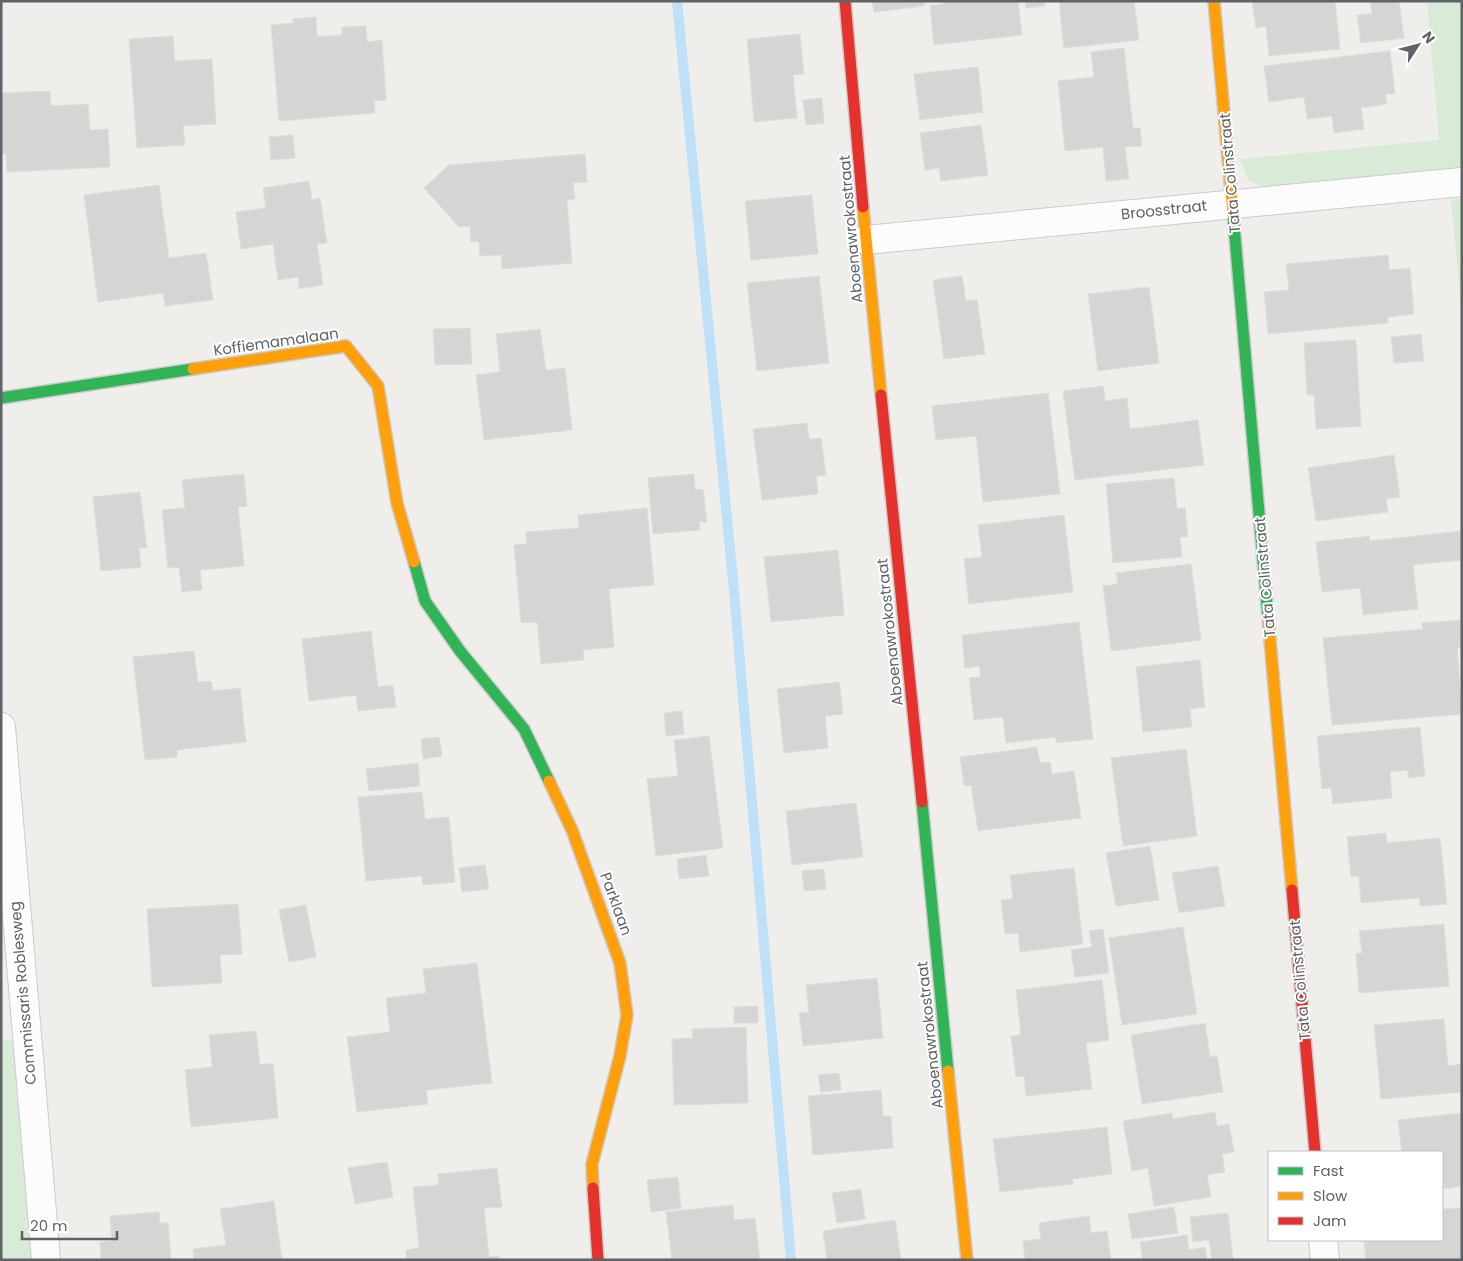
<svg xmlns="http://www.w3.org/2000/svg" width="1463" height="1261" font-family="Poppins,sans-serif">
  <rect width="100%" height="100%" fill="#efeeea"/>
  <!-- green -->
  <g fill="#d8ebd6">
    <path d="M 1427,1 L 1462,1 L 1462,170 L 1267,189 L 1248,180 L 1240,159 L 1439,140 Z"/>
    <path d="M 1462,199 L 1462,315 L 1451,200 Z"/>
    <path d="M 1,1040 L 16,1040 L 34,1260 L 1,1260 Z"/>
  </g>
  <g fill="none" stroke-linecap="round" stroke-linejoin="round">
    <!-- stream -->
    <path stroke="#bfe0f9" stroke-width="10" d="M 677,1 L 733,580 L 791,1260"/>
  </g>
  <!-- building -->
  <g fill="#d6d5d3" stroke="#deddd9">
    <path d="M 872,1 L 925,1 L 924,6 L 874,12 Z"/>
    <path d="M 944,1 L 1018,1 L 1022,35 L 934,45 L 930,6 L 944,4 Z"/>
    <path d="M 1025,1 L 1044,1 L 1045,6 L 1026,8 Z"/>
    <path d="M 1059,1 L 1134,1 L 1139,40 L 1064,48 Z"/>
    <path d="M 1252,1 L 1335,1 L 1340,49 L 1269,56 L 1266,26 L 1256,28 Z"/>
    <path d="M 1370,1 L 1399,1 L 1404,38 L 1361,43 L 1357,15 L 1372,14 Z"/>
    <path d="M 316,17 L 317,37 L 342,35 L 342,27 L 366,26 L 367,42 L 382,40 L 386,100 L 374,101 L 375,113 L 279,121 L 271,25 L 293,23 L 293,19 Z"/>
    <path d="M 800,34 L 804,74 L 793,75 L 797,118 L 754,122 L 747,39 Z"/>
    <path d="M 173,36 L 175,61 L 212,59 L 216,124 L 183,126 L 185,145 L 137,148 L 129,39 Z"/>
    <path d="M 1124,48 L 1133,128 L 1140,128 L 1142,146 L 1125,147 L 1129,179 L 1106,181 L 1103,147 L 1065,151 L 1058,81 L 1094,77 L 1091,52 Z"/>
    <path d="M 1390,51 L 1395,94 L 1385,94 L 1387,104 L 1361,108 L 1364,129 L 1334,133 L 1332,116 L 1307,119 L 1304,97 L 1269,102 L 1264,66 Z"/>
    <path d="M 978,67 L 983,112 L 920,120 L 914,74 Z"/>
    <path d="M 50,91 L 51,106 L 88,104 L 90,130 L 108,129 L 110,167 L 7,172 L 6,154 L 1,154 L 1,93 Z"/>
    <path d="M 822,98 L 824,123 L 806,125 L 803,100 Z"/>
    <path d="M 981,125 L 988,175 L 941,181 L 939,168 L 925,170 L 920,133 Z"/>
    <path d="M 293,135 L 295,158 L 271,160 L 269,137 Z"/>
    <path d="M 585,154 L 587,182 L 573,183 L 575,199 L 567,200 L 572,263 L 502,269 L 501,255 L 480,256 L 479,242 L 471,242 L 470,226 L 459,227 L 424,188 L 449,165 Z"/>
    <path d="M 309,181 L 312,200 L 320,198 L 327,243 L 317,244 L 323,285 L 299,289 L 298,277 L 278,280 L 273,244 L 241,249 L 236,212 L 266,208 L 263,188 Z"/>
    <path d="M 159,185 L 169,258 L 206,253 L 213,300 L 165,306 L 163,293 L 98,302 L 84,195 Z"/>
    <path d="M 812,195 L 818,254 L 751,260 L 745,201 Z"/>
    <path d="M 1388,255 L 1389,270 L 1410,268 L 1414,314 L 1388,317 L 1388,323 L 1268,334 L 1264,292 L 1289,290 L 1286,264 Z"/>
    <path d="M 819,276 L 829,363 L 757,371 L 747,283 Z"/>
    <path d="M 962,276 L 966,301 L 977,300 L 985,354 L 944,359 L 933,280 Z"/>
    <path d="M 1149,287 L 1159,363 L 1098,371 L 1088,294 Z"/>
    <path d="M 470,328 L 472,364 L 435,365 L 433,329 Z"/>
    <path d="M 540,329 L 546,370 L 565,368 L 572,430 L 484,440 L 476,375 L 500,372 L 496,334 Z"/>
    <path d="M 1421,334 L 1424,361 L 1394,363 L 1391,337 Z"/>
    <path d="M 1356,340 L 1361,426 L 1316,429 L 1314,395 L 1307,395 L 1304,343 Z"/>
    <path d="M 1103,386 L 1105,401 L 1127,398 L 1130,429 L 1198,420 L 1204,465 L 1075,480 L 1063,391 Z"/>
    <path d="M 1048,393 L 1060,494 L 983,502 L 976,436 L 936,440 L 932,406 Z"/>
    <path d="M 807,423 L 809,439 L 821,438 L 826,475 L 816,476 L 818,494 L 762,500 L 753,429 Z"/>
    <path d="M 1394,455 L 1400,497 L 1386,499 L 1388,512 L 1316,521 L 1308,468 Z"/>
    <path d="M 244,474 L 247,506 L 238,507 L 244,566 L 200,570 L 202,590 L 182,592 L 179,567 L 168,568 L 162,510 L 185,508 L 182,480 Z"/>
    <path d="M 694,474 L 695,490 L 703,489 L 707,523 L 699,521 L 700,530 L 653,534 L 648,478 Z"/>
    <path d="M 1174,478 L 1177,509 L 1185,508 L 1188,537 L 1180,537 L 1182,557 L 1113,563 L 1106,484 Z"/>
    <path d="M 140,492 L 147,548 L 139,548 L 141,567 L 101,571 L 93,497 Z"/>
    <path d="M 647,508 L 654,585 L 609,589 L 614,647 L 583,650 L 584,660 L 541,664 L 537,622 L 521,623 L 514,545 L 527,544 L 526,532 L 579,528 L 578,515 Z"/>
    <path d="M 1064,515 L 1073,592 L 969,604 L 964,559 L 982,557 L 978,525 Z"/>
    <path d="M 1462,531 L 1462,560 L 1413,565 L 1418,609 L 1363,615 L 1360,588 L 1322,592 L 1316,542 L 1369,536 L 1370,541 Z"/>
    <path d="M 838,550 L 844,615 L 771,622 L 764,557 Z"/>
    <path d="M 1191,564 L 1201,640 L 1111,651 L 1103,586 L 1118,584 L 1116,573 Z"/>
    <path d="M 1462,620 L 1462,647 L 1457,648 L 1462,714 L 1332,725 L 1323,638 L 1423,629 L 1422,623 Z"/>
    <path d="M 1079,622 L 1093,739 L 1056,743 L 1056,737 L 1006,743 L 1003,717 L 974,720 L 969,678 L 981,677 L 979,666 L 965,668 L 962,635 Z"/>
    <path d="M 371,631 L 378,687 L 393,685 L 396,707 L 358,711 L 356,695 L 309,701 L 302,639 Z"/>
    <path d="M 194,651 L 198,682 L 211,681 L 213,691 L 240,688 L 246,742 L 177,750 L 177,757 L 145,760 L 133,657 Z"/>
    <path d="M 1200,660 L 1205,707 L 1190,709 L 1192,727 L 1143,732 L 1136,667 Z"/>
    <path d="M 839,682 L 843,714 L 825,716 L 828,748 L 784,753 L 777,689 Z"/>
    <path d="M 682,711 L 684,734 L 666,736 L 664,713 Z"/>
    <path d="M 1420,727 L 1425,776 L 1408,778 L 1408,770 L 1390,772 L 1392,798 L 1333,804 L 1331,788 L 1322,789 L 1317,736 Z"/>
    <path d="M 709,736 L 723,848 L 656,856 L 647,779 L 678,776 L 674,740 Z"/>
    <path d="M 439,737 L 442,756 L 423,759 L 421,739 Z"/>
    <path d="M 1037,747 L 1040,763 L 1050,762 L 1052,774 L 1074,771 L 1081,818 L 978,831 L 971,785 L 964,786 L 960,757 Z"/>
    <path d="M 1186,749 L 1197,836 L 1123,846 L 1111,758 Z"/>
    <path d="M 418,763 L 420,786 L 369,791 L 366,769 Z"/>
    <path d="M 422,792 L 425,819 L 449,817 L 455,882 L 423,885 L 422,876 L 366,881 L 358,797 Z"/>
    <path d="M 856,803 L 863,857 L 792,865 L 786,811 Z"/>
    <path d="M 1386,833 L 1387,843 L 1440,838 L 1447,904 L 1420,906 L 1419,898 L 1361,903 L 1359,876 L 1351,877 L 1347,837 Z"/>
    <path d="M 1150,846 L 1159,900 L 1116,906 L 1106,853 Z"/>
    <path d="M 706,855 L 709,876 L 679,879 L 677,859 Z"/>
    <path d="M 485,865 L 489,889 L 462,892 L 459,868 Z"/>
    <path d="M 1218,866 L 1225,906 L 1179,913 L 1172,873 Z"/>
    <path d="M 1074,868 L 1083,944 L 1020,952 L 1018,933 L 1005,934 L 1001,900 L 1013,899 L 1010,875 Z"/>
    <path d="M 824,869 L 826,889 L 804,891 L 802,871 Z"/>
    <path d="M 238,904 L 242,954 L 220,955 L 222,983 L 152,987 L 147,909 Z"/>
    <path d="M 306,905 L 316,957 L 289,962 L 279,910 Z"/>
    <path d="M 1444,924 L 1449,986 L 1359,993 L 1356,954 L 1362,953 L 1359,931 Z"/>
    <path d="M 1183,927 L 1197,1014 L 1122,1025 L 1109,938 Z"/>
    <path d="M 1103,929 L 1109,973 L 1075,977 L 1071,950 L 1092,947 L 1089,931 Z"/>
    <path d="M 477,963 L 492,1083 L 426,1090 L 428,1104 L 357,1112 L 347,1037 L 390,1032 L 386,998 L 426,993 L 423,969 Z"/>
    <path d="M 877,978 L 883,1038 L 803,1046 L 799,1013 L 809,1012 L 806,985 Z"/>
    <path d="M 1102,980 L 1109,1040 L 1086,1043 L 1092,1089 L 1026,1096 L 1024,1076 L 1016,1077 L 1011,1036 L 1021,1035 L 1016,990 Z"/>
    <path d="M 758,1006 L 758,1023 L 734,1023 L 734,1007 Z"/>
    <path d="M 1444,1019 L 1448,1066 L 1462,1064 L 1462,1092 L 1381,1099 L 1374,1025 Z"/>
    <path d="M 1205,1023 L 1210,1057 L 1217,1056 L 1223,1092 L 1142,1104 L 1131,1035 Z"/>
    <path d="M 746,1027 L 748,1103 L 674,1105 L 672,1039 L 693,1038 L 692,1029 Z"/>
    <path d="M 256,1031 L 260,1065 L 273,1063 L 278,1118 L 191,1127 L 185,1070 L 212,1067 L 209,1035 Z"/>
    <path d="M 839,1073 L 841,1090 L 821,1092 L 818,1075 Z"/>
    <path d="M 881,1090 L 883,1116 L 891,1116 L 893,1148 L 813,1155 L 808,1096 Z"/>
    <path d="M 1215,1112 L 1217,1126 L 1229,1124 L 1234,1152 L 1222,1154 L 1225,1172 L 1207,1175 L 1211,1197 L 1154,1206 L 1148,1168 L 1132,1171 L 1123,1121 L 1172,1113 L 1173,1119 Z"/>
    <path d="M 1462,1113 L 1462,1186 L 1442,1189 L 1442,1152 L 1402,1152 L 1398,1120 Z"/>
    <path d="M 1107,1127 L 1112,1174 L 1072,1179 L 1073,1184 L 1000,1192 L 993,1139 Z"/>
    <path d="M 387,1162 L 393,1197 L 355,1204 L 348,1168 Z"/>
    <path d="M 497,1168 L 502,1207 L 484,1208 L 489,1257 L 499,1256 L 499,1260 L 407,1260 L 406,1250 L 419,1248 L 413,1187 L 439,1185 L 438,1174 Z"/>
    <path d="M 678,1177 L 681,1208 L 651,1212 L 647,1180 Z"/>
    <path d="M 861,1189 L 865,1219 L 837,1223 L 832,1193 Z"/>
    <path d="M 274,1201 L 282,1260 L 194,1260 L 193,1249 L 226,1245 L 220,1209 Z"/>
    <path d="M 733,1205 L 734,1220 L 755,1218 L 760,1260 L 672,1260 L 666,1212 Z"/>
    <path d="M 1174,1207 L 1178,1233 L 1132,1239 L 1128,1214 Z"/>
    <path d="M 1462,1208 L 1462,1260 L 1366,1260 L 1364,1240 L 1442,1240 L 1442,1209 Z"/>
    <path d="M 159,1212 L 160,1223 L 168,1223 L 171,1260 L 101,1260 L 100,1242 L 112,1241 L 110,1216 Z"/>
    <path d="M 1228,1213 L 1233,1260 L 1212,1260 L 1209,1240 L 1193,1242 L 1190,1217 Z"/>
    <path d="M 1089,1216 L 1091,1233 L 1107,1231 L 1111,1260 L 1025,1260 L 1023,1241 L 1041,1239 L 1039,1223 Z"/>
    <path d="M 895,1220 L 901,1260 L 827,1260 L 823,1231 Z"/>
    <path d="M 1187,1235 L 1189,1250 L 1205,1247 L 1207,1260 L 1143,1260 L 1140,1242 Z"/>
  </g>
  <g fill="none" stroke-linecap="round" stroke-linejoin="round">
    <!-- street casing -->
    <g stroke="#cbcccc" stroke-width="30">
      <g id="street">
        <path d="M 866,240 L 1462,182"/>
        <path d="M 1,727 L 46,1260"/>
        <path d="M 1323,1240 L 1325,1260"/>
      </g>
    </g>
    <!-- fast casing -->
    <g stroke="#cacacb" stroke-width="14">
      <g id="fast">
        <path d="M 1233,214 L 1268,617"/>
        <path d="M 1,398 L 193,369"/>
        <path d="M 414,562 L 425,601 L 460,651 L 524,729 L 549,781"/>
        <path d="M 922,802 L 948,1071"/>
      </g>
    </g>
    <!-- slow casing -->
    <g stroke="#cacacb" stroke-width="14">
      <g id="slow">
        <path d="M 1214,1 L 1233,214"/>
        <path d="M 863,207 L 881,395"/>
        <path d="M 193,369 L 346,346 L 378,386 L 397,503 L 414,562"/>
        <path d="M 1268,617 L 1292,890"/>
        <path d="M 549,781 L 572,830 L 620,963 L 627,1015 L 620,1056 L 592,1164 L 593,1188"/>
        <path d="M 948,1071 L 967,1260"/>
      </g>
    </g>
    <!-- jam casing -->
    <g stroke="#cacacb" stroke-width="14">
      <g id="jam">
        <path d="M 845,1 L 863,207"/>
        <path d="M 881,395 L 922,802"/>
        <path d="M 1292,890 L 1315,1152"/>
        <path d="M 593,1188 L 598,1260"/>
      </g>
    </g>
    <!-- street -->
    <use href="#street" stroke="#fdfcfc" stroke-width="28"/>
    <!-- fast -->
    <use href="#fast" stroke="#30b455" stroke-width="11"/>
    <!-- slow -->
    <use href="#slow" stroke="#ff9f0a" stroke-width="11"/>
    <!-- jam -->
    <use href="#jam" stroke="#e5322d" stroke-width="11"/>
  </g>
  <g text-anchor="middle" stroke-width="4" stroke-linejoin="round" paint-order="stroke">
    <!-- street labels -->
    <g font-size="15" fill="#5f6368" stroke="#fff">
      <text transform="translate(1230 173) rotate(-95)" y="5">Tata Colinstraat</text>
      <text transform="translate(1164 210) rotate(-6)" y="5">Broosstraat</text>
      <text transform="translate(851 229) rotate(-95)" y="5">Aboenawrokostraat</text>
      <text transform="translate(276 342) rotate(-8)" y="5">Koffiemamalaan</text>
      <text transform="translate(1265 577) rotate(-95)" y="5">Tata Colinstraat</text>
      <text transform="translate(890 632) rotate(-96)" y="5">Aboenawrokostraat</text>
      <text transform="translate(616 904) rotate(70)" y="5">Parklaan</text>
      <text transform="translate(1300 980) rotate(-95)" y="5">Tata Colinstraat</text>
      <text transform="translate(23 993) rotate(-95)" y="5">Commissaris Roblesweg</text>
      <text transform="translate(930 1035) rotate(-96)" y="5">Aboenawrokostraat</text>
    </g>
  </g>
  <!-- border -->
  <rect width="1463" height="1261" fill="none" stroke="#5f6368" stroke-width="5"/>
  <!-- legend -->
  <rect x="1268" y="1151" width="175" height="90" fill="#ffffff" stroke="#bfc1c3"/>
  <rect x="1278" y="1167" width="25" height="8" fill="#30b455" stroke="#bfc1c3"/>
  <text x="1313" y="1176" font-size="15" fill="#5f6368">Fast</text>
  <rect x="1278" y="1192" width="25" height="8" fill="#ff9f0a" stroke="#bfc1c3"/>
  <text x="1313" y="1201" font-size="15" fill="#5f6368">Slow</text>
  <rect x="1278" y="1217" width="25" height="8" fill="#e5322d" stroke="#bfc1c3"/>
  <text x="1313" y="1226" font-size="15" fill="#5f6368">Jam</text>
  <!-- north arrow -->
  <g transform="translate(1418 45) rotate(54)" stroke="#ffffff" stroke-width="4" paint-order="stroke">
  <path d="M0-4L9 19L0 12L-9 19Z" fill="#5f6368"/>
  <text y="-8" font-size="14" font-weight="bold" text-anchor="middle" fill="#5f6368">N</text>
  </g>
  <!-- scale -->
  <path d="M22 1231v8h95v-8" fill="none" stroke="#5f6368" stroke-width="2.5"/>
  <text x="30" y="1231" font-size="15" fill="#5f6368" stroke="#ffffff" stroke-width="4" paint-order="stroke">20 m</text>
</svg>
